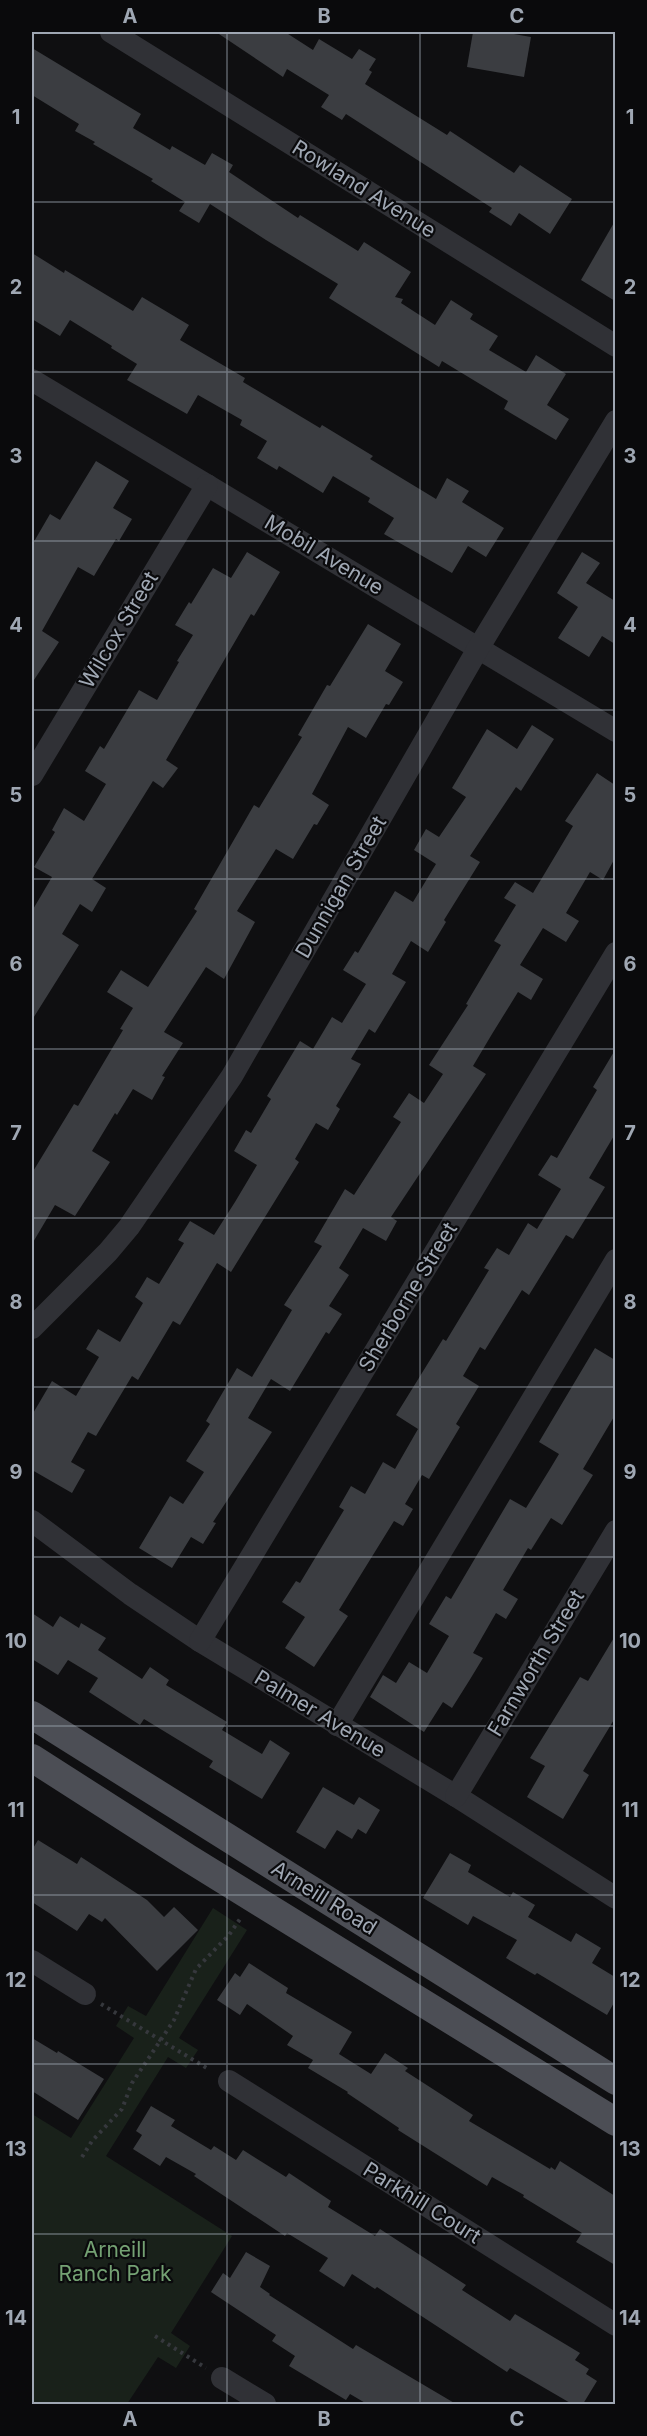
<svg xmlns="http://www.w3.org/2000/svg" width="647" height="2436" font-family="Inter,sans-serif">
  <rect width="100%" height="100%" fill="#0f0f11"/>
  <!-- green -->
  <path fill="#19211a" d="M 213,1908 L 247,1930 L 179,2038 L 198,2050 L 186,2068 L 168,2057 L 106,2156 L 232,2236 L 171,2333 L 190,2346 L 176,2368 L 158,2357 L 127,2404 L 32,2404 L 32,2114 L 71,2138 L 134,2038 L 116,2026 L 128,2006 L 146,2016 Z"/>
  <!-- building -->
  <g fill="#3b3d41">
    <path d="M 216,32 L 285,32 L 313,50 L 319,39 L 352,59 L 359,49 L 376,59 L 369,70 L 372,72 L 365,84 L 447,135 L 450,131 L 514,173 L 520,165 L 572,199 L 550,234 L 519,213 L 511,226 L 489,212 L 492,208 L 346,114 L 342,120 L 321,107 L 329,95 L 287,69 L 283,77 Z"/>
    <path d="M 473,32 L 502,32 L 531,37 L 524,77 L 467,67 Z"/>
    <path d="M 32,48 L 141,114 L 133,128 L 170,150 L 172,146 L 205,165 L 212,153 L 233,165 L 229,172 L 298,218 L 300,215 L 358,251 L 364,242 L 411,272 L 395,297 L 403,299 L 401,303 L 435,325 L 451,300 L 473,314 L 470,319 L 498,336 L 489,350 L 526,372 L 536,355 L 566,374 L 547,405 L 569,419 L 556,440 L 504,409 L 508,401 L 442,361 L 439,367 L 329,298 L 338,284 L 266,240 L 210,204 L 199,223 L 179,211 L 185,202 L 151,181 L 153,179 L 93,144 L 95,142 L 75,131 L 79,124 L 32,95 Z"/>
    <path d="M 615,221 L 615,301 L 581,280 Z"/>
    <path d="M 32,253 L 64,273 L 65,270 L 133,311 L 142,297 L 189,325 L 180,340 L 245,378 L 243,382 L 320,428 L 322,425 L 373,456 L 370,459 L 436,499 L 447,478 L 469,491 L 462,502 L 504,528 L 486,557 L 468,546 L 452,573 L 384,534 L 394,518 L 368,502 L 370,498 L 333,476 L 323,493 L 279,466 L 277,470 L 257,458 L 267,441 L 240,425 L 242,420 L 198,395 L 187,414 L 127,380 L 137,364 L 111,348 L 112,346 L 70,320 L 60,336 L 32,319 Z"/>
    <path d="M 96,461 L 129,481 L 113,508 L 132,519 L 119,541 L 116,539 L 94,576 L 78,567 L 42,631 L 59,642 L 32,683 L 32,545 L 50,514 L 60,520 Z"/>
    <path d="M 247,552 L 280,572 L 254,616 L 251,614 L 166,760 L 178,768 L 163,788 L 153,781 L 92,879 L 106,888 L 92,912 L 80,904 L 62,934 L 79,945 L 32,1020 L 32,911 L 52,877 L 34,867 L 55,832 L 52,830 L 64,808 L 84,821 L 106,784 L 85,771 L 100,746 L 104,749 L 139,690 L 157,700 L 179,662 L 177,661 L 193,635 L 175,625 L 189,602 L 191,604 L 213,568 L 231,578 Z"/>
    <path d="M 582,552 L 600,563 L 586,583 L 615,601 L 615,644 L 602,636 L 589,657 L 558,638 L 578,607 L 557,593 Z"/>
    <path d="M 368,624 L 401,644 L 385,671 L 403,682 L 389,705 L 386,704 L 366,738 L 348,727 L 312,794 L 329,805 L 317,825 L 314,824 L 293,859 L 276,849 L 237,911 L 255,922 L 224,979 L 206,967 L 164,1032 L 183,1043 L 162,1076 L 165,1077 L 152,1100 L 133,1089 L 117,1115 L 115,1113 L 92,1151 L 110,1162 L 75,1216 L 55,1205 L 32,1244 L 32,1173 L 74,1104 L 78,1106 L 123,1030 L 120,1029 L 133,1008 L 107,992 L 121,970 L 148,987 L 197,911 L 194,909 L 254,805 L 259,808 L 302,737 L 298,735 L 327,685 L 330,686 Z"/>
    <path d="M 532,725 L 554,739 L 521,791 L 516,787 L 470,856 L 480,862 L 444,920 L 446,922 L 428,952 L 411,941 L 392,974 L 406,982 L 375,1033 L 369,1029 L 351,1059 L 361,1064 L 336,1106 L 340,1109 L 328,1130 L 316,1123 L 295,1159 L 299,1162 L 231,1272 L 217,1263 L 180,1325 L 173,1321 L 138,1380 L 132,1376 L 96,1436 L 88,1432 L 71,1462 L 85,1470 L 72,1493 L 32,1470 L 32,1415 L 52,1381 L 76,1396 L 99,1357 L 86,1349 L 98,1329 L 120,1342 L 143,1303 L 135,1297 L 147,1277 L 159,1284 L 184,1243 L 178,1240 L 190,1221 L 214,1235 L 235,1202 L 257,1165 L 234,1151 L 246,1130 L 251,1133 L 271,1099 L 267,1096 L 300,1041 L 313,1049 L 332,1017 L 342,1023 L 366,984 L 343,970 L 355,951 L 358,953 L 395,891 L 413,902 L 436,864 L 414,850 L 426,829 L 439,837 L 466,797 L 452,788 L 487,729 L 517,749 Z"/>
    <path d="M 597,773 L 615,785 L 615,858 L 603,880 L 590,872 L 566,913 L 579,921 L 566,942 L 543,928 L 520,965 L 543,979 L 531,1000 L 518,992 L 492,1034 L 473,1066 L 486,1074 L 391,1217 L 397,1221 L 386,1241 L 363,1228 L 339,1268 L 349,1275 L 329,1306 L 342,1314 L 329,1334 L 326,1332 L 290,1391 L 271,1379 L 248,1418 L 272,1432 L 213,1522 L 216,1523 L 203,1544 L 191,1537 L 172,1568 L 139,1548 L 170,1496 L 183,1504 L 204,1472 L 186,1461 L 210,1424 L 206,1421 L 237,1368 L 252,1377 L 292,1310 L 284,1305 L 322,1246 L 314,1242 L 345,1189 L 354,1195 L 401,1122 L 393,1117 L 409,1093 L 424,1103 L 443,1074 L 429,1065 L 468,1005 L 466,1004 L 501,945 L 494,941 L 516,905 L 504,898 L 515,882 L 533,893 L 573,826 L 565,821 Z"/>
    <path d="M 615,1050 L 615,1134 L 589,1178 L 605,1187 L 573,1239 L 566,1235 L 529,1295 L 522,1290 L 485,1350 L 480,1347 L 463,1376 L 479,1386 L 456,1424 L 460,1427 L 429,1479 L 422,1475 L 405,1504 L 413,1509 L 403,1526 L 394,1521 L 339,1610 L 348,1616 L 314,1667 L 285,1648 L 305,1617 L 282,1602 L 296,1581 L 300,1583 L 344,1510 L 339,1507 L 351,1486 L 365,1494 L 383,1462 L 395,1469 L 418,1429 L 396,1415 L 443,1339 L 446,1341 L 489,1270 L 484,1268 L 497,1248 L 509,1255 L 528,1223 L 537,1229 L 561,1189 L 538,1175 L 551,1155 L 557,1158 L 597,1090 L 593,1087 Z"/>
    <path d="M 595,1348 L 615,1360 L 615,1415 L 583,1469 L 593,1475 L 562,1525 L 551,1518 L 531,1550 L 528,1548 L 503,1590 L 518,1599 L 506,1619 L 496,1613 L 473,1653 L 483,1658 L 469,1681 L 452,1708 L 443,1702 L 424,1732 L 370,1697 L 383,1675 L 396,1683 L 409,1662 L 427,1673 L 449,1636 L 429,1624 L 446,1596 L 451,1599 L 510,1499 L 526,1508 L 550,1469 L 559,1454 L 539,1442 Z"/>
    <path d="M 32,1613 L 53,1627 L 60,1616 L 79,1628 L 81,1623 L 106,1638 L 98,1650 L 142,1679 L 150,1667 L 169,1680 L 166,1685 L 227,1722 L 222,1730 L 262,1754 L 270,1740 L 290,1753 L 262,1799 L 209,1767 L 213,1761 L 144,1719 L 140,1725 L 89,1692 L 98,1678 L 68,1660 L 58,1675 L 32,1659 Z"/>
    <path d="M 615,1636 L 615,1718 L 583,1771 L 589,1775 L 563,1819 L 527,1797 L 545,1766 L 530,1758 L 580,1677 L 588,1681 Z"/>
    <path d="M 323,1787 L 354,1805 L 359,1797 L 380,1810 L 366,1834 L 358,1829 L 352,1839 L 337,1830 L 325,1849 L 296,1832 Z"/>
    <path d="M 38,1840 L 77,1864 L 81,1857 L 147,1900 L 164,1917 L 174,1907 L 198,1930 L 157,1971 L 105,1918 L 102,1922 L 89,1914 L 77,1931 L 32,1902 L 32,1850 Z"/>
    <path d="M 450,1853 L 471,1865 L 468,1872 L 510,1897 L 513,1892 L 535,1905 L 528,1917 L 571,1942 L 576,1933 L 601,1948 L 592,1963 L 615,1977 L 615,2001 L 607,2015 L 537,1973 L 535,1975 L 506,1958 L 517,1940 L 473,1916 L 468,1925 L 423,1898 Z"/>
    <path d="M 249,1963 L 288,1988 L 286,1993 L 352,2032 L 339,2054 L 371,2074 L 385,2053 L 408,2068 L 405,2071 L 473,2115 L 469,2121 L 550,2169 L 551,2167 L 555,2170 L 560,2161 L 615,2196 L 615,2265 L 576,2242 L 582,2233 L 523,2197 L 524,2195 L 492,2177 L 487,2186 L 398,2130 L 399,2128 L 347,2093 L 348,2092 L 308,2068 L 313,2060 L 287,2045 L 293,2036 L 247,2004 L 240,2015 L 217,2000 L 235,1973 L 240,1977 Z"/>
    <path d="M 32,2038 L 57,2053 L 58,2051 L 104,2079 L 78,2120 L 32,2091 Z"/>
    <path d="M 151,2106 L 175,2120 L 171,2126 L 211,2150 L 214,2146 L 236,2160 L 243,2150 L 286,2177 L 289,2173 L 331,2201 L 328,2207 L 375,2236 L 380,2229 L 466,2285 L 462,2290 L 510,2321 L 515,2314 L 580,2353 L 575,2360 L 589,2369 L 586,2374 L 597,2381 L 583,2404 L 572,2404 L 510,2368 L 507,2372 L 377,2287 L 375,2289 L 352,2274 L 344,2287 L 319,2271 L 328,2258 L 287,2233 L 285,2236 L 194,2176 L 196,2174 L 166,2157 L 160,2166 L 133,2149 L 142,2135 L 136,2131 Z"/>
    <path d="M 246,2252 L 270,2266 L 260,2287 L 270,2294 L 269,2295 L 353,2349 L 356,2345 L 456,2404 L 367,2404 L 350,2394 L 346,2400 L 289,2366 L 295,2356 L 272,2341 L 276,2335 L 211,2292 L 223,2273 L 230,2278 Z"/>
  </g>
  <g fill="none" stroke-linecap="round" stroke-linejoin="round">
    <!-- path -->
    <g stroke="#36383d" stroke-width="4" stroke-dasharray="3 4.5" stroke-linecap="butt">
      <path d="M 101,2004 L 210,2070"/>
      <path d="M 82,2157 L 92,2141 L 122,2109 L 132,2083 L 174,2020 L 196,1969 L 229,1935 L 240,1919"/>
      <path d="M 155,2336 L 206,2368"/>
    </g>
    <!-- minor -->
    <g stroke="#303136" stroke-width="22">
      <path d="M 111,32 L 616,346"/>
      <path d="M 32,380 L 616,731"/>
      <path d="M 32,775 L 207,485"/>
      <path d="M 32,1328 L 108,1252 L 129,1227 L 232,1076 L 479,647 L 616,421"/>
      <path d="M 32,1521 L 130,1594 L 200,1641 L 456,1796 L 616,1898"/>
      <path d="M 200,1641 L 616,953"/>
      <path d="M 337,1725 L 616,1260"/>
      <path d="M 456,1796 L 616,1531"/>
      <path d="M 32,1961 L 85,1994"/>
      <path d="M 229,2081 L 616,2325"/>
      <path d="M 222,2378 L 265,2404"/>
    </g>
    <!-- major -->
    <g stroke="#4c4e55" stroke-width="28">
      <path d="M 32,1715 L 616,2081"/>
      <path d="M 32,1758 L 188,1858 L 616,2122"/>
    </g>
  </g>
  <!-- grid -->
  <path fill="none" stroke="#9fa7b3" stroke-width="1.5" stroke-opacity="0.55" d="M 227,32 L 227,2404M 420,32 L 420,2404M 32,202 L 616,202M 32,372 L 616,372M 32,541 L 616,541M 32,710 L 616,710M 32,879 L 616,879M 32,1049 L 616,1049M 32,1218 L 616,1218M 32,1387 L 616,1387M 32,1557 L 616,1557M 32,1726 L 616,1726M 32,1895 L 616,1895M 32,2064 L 616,2064M 32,2234 L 616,2234"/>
  <g text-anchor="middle" stroke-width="4.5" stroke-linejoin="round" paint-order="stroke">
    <!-- street labels -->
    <g font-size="21" fill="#9fa7b3" stroke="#0a0a0c">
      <text transform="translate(364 189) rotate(32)" y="7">Rowland Avenue</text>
      <text transform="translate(324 555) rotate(31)" y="7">Mobil Avenue</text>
      <text transform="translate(119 630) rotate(-59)" y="7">Wilcox Street</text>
      <text transform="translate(341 887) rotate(-60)" y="7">Dunnigan Street</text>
      <text transform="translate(408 1297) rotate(-59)" y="7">Sherborne Street</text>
      <text transform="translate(536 1663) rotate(-59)" y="7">Farnworth Street</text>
      <text transform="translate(320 1714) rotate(31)" y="7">Palmer Avenue</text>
      <text transform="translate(324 1898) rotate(32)" y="7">Arneill Road</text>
      <text transform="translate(422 2203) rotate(32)" y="7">Parkhill Court</text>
    </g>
    <!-- park labels -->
    <g font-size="21" fill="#74a173" stroke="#0a0a0c">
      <text x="115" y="2257">Arneill<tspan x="115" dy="24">Ranch Park</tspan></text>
    </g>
  </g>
  <!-- border -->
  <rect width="647" height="2436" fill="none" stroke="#0a0a0c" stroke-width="66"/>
  <rect x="33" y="33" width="581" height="2370" fill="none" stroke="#9fa7b3" stroke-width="2"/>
  <g font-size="20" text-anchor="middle" font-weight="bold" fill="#9fa7b3">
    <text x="130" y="23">A</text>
    <text x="324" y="23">B</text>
    <text x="517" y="23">C</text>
    <text x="16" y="124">1</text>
    <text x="630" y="124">1</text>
    <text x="16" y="294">2</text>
    <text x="630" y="294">2</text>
    <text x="16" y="463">3</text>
    <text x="630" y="463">3</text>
    <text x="16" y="632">4</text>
    <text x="630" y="632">4</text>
    <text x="16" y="802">5</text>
    <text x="630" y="802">5</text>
    <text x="16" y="971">6</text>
    <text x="630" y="971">6</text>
    <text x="16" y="1140">7</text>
    <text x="630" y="1140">7</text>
    <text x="16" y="1309">8</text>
    <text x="630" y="1309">8</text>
    <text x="16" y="1479">9</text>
    <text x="630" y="1479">9</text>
    <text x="16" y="1648">10</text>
    <text x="630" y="1648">10</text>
    <text x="16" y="1817">11</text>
    <text x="630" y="1817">11</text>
    <text x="16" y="1987">12</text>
    <text x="630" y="1987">12</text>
    <text x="16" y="2156">13</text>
    <text x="630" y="2156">13</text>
    <text x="16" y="2325">14</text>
    <text x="630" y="2325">14</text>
    <text x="130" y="2426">A</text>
    <text x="324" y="2426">B</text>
    <text x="517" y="2426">C</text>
  </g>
</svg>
